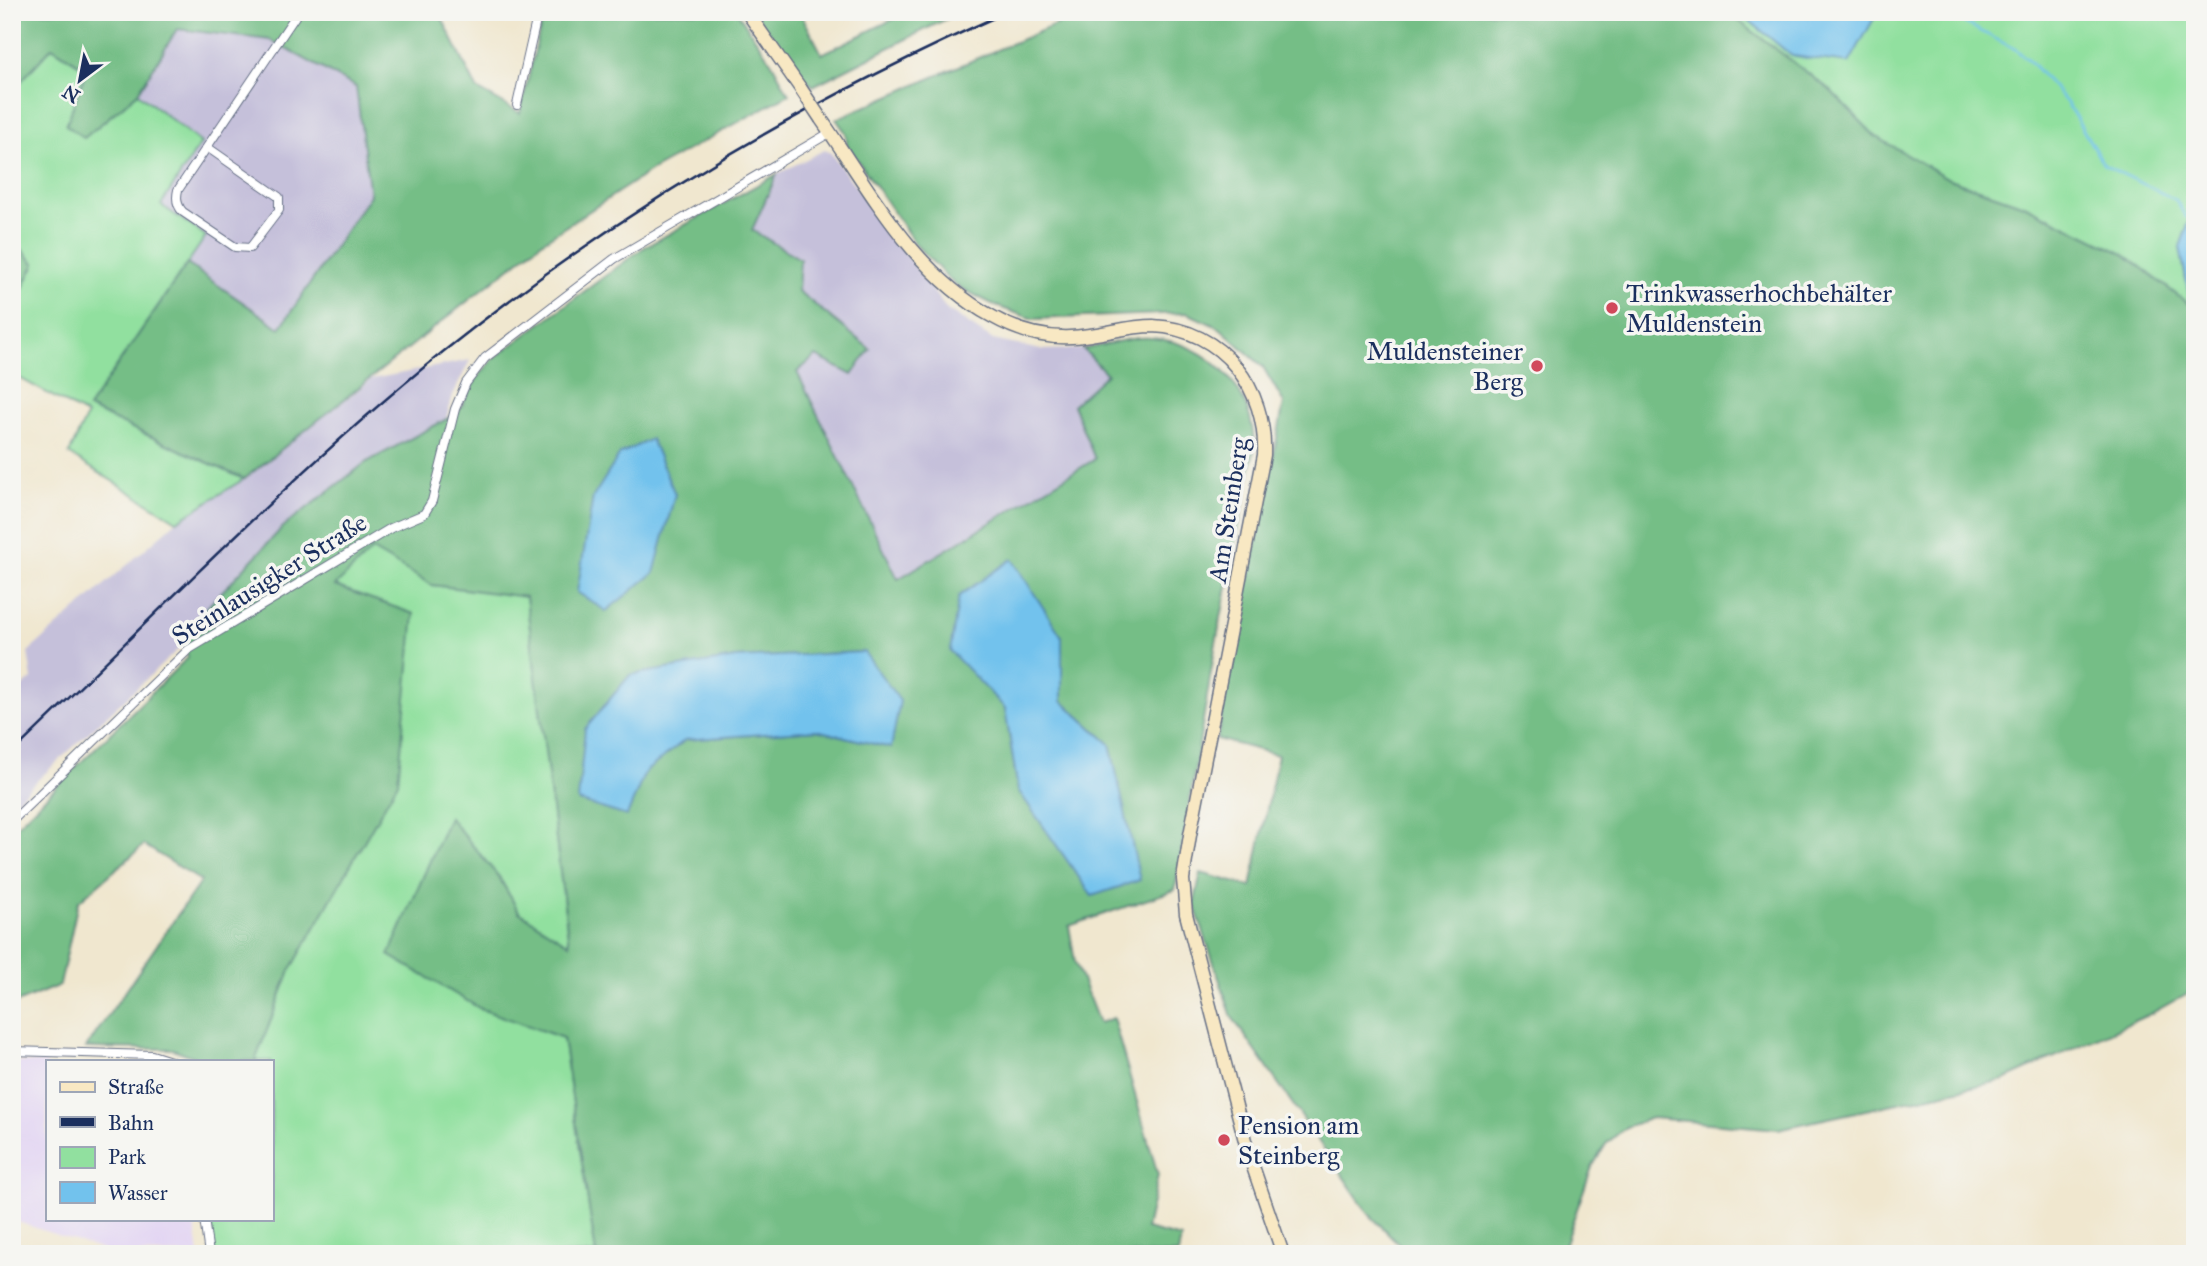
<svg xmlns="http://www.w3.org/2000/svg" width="2207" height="1266" font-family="'IM FELL Great Primer',serif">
  <rect width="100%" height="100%" fill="#f6f6f2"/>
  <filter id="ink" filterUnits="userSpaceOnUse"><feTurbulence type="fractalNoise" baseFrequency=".0143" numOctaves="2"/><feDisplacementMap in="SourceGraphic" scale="14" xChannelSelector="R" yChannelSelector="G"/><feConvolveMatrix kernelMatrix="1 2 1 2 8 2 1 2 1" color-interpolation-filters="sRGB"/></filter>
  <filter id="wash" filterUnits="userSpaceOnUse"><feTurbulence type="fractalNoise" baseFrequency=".00686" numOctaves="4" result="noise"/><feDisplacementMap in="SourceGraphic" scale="28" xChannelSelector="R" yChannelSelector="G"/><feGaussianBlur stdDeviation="1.57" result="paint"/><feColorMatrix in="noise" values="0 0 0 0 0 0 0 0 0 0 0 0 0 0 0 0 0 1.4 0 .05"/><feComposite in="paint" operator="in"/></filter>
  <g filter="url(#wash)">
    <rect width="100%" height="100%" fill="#f0e7cf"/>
    <!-- built -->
    <path fill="#e2d4f3" d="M 18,1062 L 47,1063 L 47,1219 L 194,1219 L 199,1254 L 114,1254 L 12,1220 L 12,1078 Z"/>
    <!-- industrial -->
    <g fill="#c5c0da">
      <path d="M 177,29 L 270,40 L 356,86 L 370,195 L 280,329 L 187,264 L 205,236 L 161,205 L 200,143 L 138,93 Z"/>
      <path d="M 824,150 L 830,152 L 947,310 L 993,340 L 1041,350 L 1083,349 L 1107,374 L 1074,405 L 1095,459 L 898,579 L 796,372 L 816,356 L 870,349 L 798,291 L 752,230 L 777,174 Z"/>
      <path d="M 470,360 L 453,395 L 446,419 L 365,463 L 182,634 L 184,644 L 12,804 L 12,695 L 32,679 L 28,652 L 177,521 L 244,479 L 372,379 Z"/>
    </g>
    <!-- green -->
    <g fill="#91e09f" stroke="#56887e" stroke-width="2">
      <path d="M 1727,12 L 1739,12 L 1792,56 L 1875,15 L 1872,12 L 2195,12 L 2195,205 L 2180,247 L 2191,306 L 2124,254 L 2024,205 L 1949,179 L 1875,136 L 1830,90 Z"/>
      <path d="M 52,47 L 87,70 L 66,125 L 84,138 L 138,93 L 201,143 L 161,205 L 206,236 L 88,408 L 244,479 L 177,521 L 69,454 L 87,415 L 12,374 L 12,309 L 35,264 L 12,239 L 12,91 Z"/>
      <path d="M 371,549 L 432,585 L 526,596 L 569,945 L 519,912 L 499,877 L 481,1009 L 563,1038 L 596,1254 L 215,1254 L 210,1219 L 271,1219 L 271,1061 L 255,1061 L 289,973 L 334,586 Z"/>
    </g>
    <!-- forest -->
    <g fill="#74be86" stroke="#487672" stroke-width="2" fill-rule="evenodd">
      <path d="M 12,12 L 423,12 L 442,18 L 477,89 L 520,113 L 544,12 L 737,12 L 772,63 L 789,94 L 652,170 L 542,242 L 244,479 L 88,408 L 187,264 L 280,328 L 370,195 L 356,87 L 270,40 L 177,29 L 138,93 L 84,138 L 66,125 L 87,69 L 52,47 L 12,91 Z"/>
      <path d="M 754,12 L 800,12 L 822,54 L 908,12 L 960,12 L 813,86 L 789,63 Z"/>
      <path d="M 1085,12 L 1727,12 L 1830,90 L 1875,136 L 1949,179 L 2024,205 L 2124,254 L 2191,306 L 2195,309 L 2195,989 L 2152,1013 L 2004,1080 L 1778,1129 L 1652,1118 L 1626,1127 L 1606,1144 L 1592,1167 L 1561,1254 L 1409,1254 L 1370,1215 L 1232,1017 L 1194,904 L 1201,873 L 1251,887 L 1278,755 L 1217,739 L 1284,403 L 1263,367 L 1220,328 L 1187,313 L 1033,319 L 996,306 L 955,285 L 917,246 L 847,145 L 846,133 L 836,119 Z"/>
      <path d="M 777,174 L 752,230 L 800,259 L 798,291 L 870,349 L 852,375 L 816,356 L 797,372 L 898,579 L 1095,459 L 1073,405 L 1107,374 L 1083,349 C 1105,346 1130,336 1152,338 C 1212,344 1255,391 1254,451 L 1215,648 L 1175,890 L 1069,926 L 1075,962 L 1099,1023 L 1113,1018 L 1158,1175 L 1146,1229 L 1181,1238 L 1178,1254 L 596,1254 L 563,1038 L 481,1009 L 389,955 L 449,817 L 499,877 L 519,912 L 569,944 L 526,597 L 432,585 L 372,550 L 335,586 L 414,614 L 398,782 L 289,973 L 255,1061 L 205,1061 L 173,1049 L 86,1048 L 201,881 L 144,845 L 78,902 L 60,985 L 12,1005 L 12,830 L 188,657 L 182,634 L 284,526 L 365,463 L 458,413 L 474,382 L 494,358 L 643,248 ZM 1062,637 L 1062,701 L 1110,744 L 1117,778 L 1018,790 L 1005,708 ZM 864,652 L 891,748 L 816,730 L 685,740 L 645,772 L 630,675 L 736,658 Z"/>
      <path d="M 12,239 L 35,264 L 12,309 Z"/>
    </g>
    <!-- water -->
    <g fill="#72c2ed" stroke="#4678a6" stroke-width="2">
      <path d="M 1739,12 L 1872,12 L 1876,15 L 1849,63 L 1792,56 Z"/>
      <path d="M 2195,205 L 2195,309 L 2191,306 L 2180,247 Z"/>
      <path d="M 651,439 L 675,494 L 654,573 L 606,611 L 577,592 L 593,497 L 620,454 Z"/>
      <path d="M 1012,559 L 1062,637 L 1062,701 L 1110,744 L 1140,880 L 1092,896 L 1018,790 L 1005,708 L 950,651 L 959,596 Z"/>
      <path d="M 864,652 L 900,701 L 891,748 L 816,730 L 685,740 L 645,772 L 627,816 L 578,801 L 585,729 L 630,675 L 736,658 Z"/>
    </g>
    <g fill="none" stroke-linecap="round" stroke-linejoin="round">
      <!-- stream -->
      <path stroke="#72c2ed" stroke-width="2.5" d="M 1944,12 L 2015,49 L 2032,63 L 2067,103 L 2104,165 L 2176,200 L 2185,216 L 2195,220"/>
    </g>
  </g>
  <g filter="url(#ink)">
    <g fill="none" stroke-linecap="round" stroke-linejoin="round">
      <!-- minor casing -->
      <g stroke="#666f86" stroke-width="10">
        <g id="minor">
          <path d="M 517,105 L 538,12"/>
          <path d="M 207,147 L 279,197 L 279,210 L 250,248 L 235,247 L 183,212 C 177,206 176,198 178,190 L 298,12"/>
          <path d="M 12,821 L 188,650 L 391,528 L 424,514 L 432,501 L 455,409 L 466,383 L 485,358 L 614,259 L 831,132"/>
          <path d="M 12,1051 L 152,1055 L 171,1061"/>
          <path d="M 204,1219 L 209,1254"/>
        </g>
      </g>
      <!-- secondary casing -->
      <g stroke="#666f86" stroke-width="15">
        <g id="secondary">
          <path d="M 747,12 L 801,89"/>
          <path d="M 821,119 C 870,190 915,275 993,317 C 1023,334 1056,341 1090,335 C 1111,332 1132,326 1153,326 C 1223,329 1267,389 1264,455 L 1190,835 L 1183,879 L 1186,914 L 1248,1152 L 1283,1254"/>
        </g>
      </g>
      <!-- minor -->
      <use href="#minor" stroke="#fff" stroke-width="8"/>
      <!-- secondary -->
      <use href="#secondary" stroke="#f8e8c3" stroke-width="12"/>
      <!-- rail -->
      <path stroke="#1b2f5e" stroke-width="2.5" d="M 12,753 C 154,617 291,474 444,351 C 615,214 806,101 1007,12"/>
      <!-- secondary-bridge casing -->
      <g stroke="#666f86" stroke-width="15" stroke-linecap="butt">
        <path id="secondary-bridge" d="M 801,89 L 821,119"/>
      </g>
      <!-- secondary-bridge -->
      <use href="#secondary-bridge" stroke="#f8e8c3" stroke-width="12"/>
    </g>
  </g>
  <!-- markers -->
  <g fill="#d1495b" stroke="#f6f6f2" stroke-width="2.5">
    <circle cx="1612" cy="308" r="7"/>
    <circle cx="1537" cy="366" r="7"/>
    <circle cx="1224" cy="1140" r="7"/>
  </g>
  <g text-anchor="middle" stroke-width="7" stroke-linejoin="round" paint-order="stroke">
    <!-- poi labels -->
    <g font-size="26" fill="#1b2f5e" stroke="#f6f6f2" text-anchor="start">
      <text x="1626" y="302">Trinkwasserhochbehälter<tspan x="1626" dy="30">Muldenstein</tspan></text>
      <text x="1523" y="360" text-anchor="end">Muldensteiner<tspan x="1523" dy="30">Berg</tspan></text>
      <text x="1238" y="1134">Pension am<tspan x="1238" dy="30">Steinberg</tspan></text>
    </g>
    <!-- street labels -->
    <g font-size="26" fill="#1b2f5e" stroke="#f6f6f2">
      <text transform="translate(1228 510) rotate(-81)" y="9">Am Steinberg</text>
      <text transform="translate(269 579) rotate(-32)" y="9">Steinlausigker Straße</text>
    </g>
  </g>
  <!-- margin -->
  <rect width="2207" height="1266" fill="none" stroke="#f6f6f2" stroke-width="42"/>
  <!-- legend -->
  <rect x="46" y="1060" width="228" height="161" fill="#f6f6f2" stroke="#9ea6b7" stroke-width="2"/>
  <rect x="60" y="1082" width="35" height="10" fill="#f8e8c3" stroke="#9ea6b7" stroke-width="2"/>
  <text x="108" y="1094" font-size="21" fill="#1b2f5e">Straße</text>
  <rect x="60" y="1117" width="35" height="10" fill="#1b2f5e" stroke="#9ea6b7" stroke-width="2"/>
  <text x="108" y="1130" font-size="21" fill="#1b2f5e">Bahn</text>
  <rect x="60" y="1147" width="35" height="21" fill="#91e09f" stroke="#9ea6b7" stroke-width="2"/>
  <text x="108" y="1164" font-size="21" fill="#1b2f5e">Park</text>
  <rect x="60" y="1182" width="35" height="21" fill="#72c2ed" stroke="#9ea6b7" stroke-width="2"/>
  <text x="108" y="1200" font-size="21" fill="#1b2f5e">Wasser</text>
  <!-- north arrow -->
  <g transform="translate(80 80) rotate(212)" stroke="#f6f6f2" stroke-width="5" paint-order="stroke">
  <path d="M0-5L12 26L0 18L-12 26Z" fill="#1b2f5e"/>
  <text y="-10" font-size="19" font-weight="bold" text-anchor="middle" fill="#1b2f5e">N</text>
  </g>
</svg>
